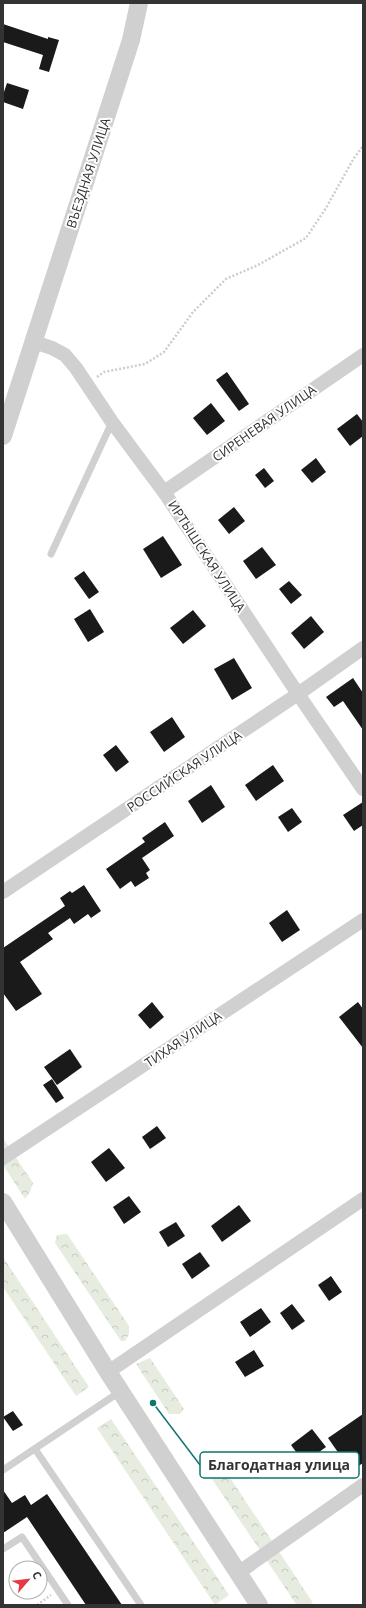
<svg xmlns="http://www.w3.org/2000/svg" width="366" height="1608" font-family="'Open Sans',sans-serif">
  <defs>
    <pattern id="forest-crowns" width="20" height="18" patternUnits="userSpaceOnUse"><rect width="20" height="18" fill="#e6ecdf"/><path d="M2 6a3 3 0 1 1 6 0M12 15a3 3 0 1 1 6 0" fill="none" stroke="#c6cbc0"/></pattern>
  </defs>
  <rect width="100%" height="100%" fill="#fff"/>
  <!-- forest -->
  <g fill="url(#forest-crowns)">
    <path d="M 3,1138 L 33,1183 L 30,1192 L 25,1199 L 3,1165 Z"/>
    <path d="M 67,1234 L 129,1326 L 129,1334 L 125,1341 L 121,1341 L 55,1243 L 57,1235 Z"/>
    <path d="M 3,1257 L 89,1387 L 76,1396 L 3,1287 Z"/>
    <path d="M 150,1358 L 184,1409 L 180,1414 L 169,1414 L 136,1364 Z"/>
    <path d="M 111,1419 L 229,1595 L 215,1605 L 97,1428 Z"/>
    <path d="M 215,1462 L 221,1464 L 313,1603 L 308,1605 L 296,1604 L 208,1473 L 209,1466 Z"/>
  </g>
  <!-- building -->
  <g fill="#1a1a1a">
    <path d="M 3,24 L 48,39 L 48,37 L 59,40 L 49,72 L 39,69 L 43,55 L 3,42 Z"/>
    <path d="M 7,83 L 29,90 L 23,109 L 3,102 L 3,95 Z"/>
    <path d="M 227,372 L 249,404 L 239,411 L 216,380 Z"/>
    <path d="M 211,403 L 225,421 L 207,435 L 193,418 Z"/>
    <path d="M 357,414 L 363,422 L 363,436 L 350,446 L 337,429 Z"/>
    <path d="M 316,458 L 326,472 L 312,483 L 301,470 Z"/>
    <path d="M 264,468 L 274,481 L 265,488 L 255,475 Z"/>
    <path d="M 234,507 L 245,521 L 229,534 L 218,520 Z"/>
    <path d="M 163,536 L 182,565 L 161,578 L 143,549 Z"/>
    <path d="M 262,547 L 276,565 L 256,579 L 243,561 Z"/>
    <path d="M 84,571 L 99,592 L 89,599 L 74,578 Z"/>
    <path d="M 289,581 L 302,595 L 291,604 L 279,589 Z"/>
    <path d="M 90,609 L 104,632 L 88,642 L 74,619 Z"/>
    <path d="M 193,610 L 206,626 L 183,644 L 170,628 Z"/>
    <path d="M 311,616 L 324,632 L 304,649 L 291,633 Z"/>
    <path d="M 234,658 L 252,688 L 232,700 L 214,669 Z"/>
    <path d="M 353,678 L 363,693 L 363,730 L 343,701 L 334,707 L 326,697 Z"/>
    <path d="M 172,717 L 185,737 L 164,752 L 150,732 Z"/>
    <path d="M 116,745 L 129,762 L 116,772 L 103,755 Z"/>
    <path d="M 273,765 L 284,781 L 256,801 L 245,785 Z"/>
    <path d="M 211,785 L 225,807 L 202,823 L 188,801 Z"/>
    <path d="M 363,802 L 363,825 L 354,831 L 343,815 Z"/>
    <path d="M 292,808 L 302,822 L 288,832 L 278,817 Z"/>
    <path d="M 165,822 L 174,836 L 142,858 L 150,870 L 146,873 L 149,878 L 135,887 L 131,881 L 120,889 L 106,869 L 145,842 L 142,838 Z"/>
    <path d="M 84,885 L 101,911 L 91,918 L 88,914 L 74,924 L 70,918 L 48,933 L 53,939 L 20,962 L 42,994 L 16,1011 L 3,993 L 3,948 L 65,906 L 60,898 L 70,891 L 72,893 Z"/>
    <path d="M 287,910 L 300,930 L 282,942 L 269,923 Z"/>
    <path d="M 152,1002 L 164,1017 L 150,1029 L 138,1015 Z"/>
    <path d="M 358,1002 L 363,1009 L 363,1048 L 339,1017 Z"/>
    <path d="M 70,1049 L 82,1067 L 57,1085 L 44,1067 Z"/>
    <path d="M 52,1079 L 64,1098 L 56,1103 L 43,1085 Z"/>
    <path d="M 157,1126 L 166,1138 L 150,1149 L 142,1137 Z"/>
    <path d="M 109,1148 L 125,1168 L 106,1182 L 91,1162 Z"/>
    <path d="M 129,1196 L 141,1212 L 124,1224 L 113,1207 Z"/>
    <path d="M 239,1205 L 251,1221 L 222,1242 L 211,1226 Z"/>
    <path d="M 176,1222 L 185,1236 L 168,1247 L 159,1232 Z"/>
    <path d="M 200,1252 L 210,1266 L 192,1279 L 182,1264 Z"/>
    <path d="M 331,1276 L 342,1292 L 329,1301 L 318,1285 Z"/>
    <path d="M 292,1304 L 305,1321 L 292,1330 L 280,1313 Z"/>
    <path d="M 261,1308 L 271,1322 L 250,1337 L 240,1322 Z"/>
    <path d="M 254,1350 L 264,1366 L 245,1377 L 235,1362 Z"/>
    <path d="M 13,1411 L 23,1425 L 13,1431 L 3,1417 Z"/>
    <path d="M 363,1414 L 363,1463 L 351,1471 L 328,1438 Z"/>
    <path d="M 312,1429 L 326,1447 L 304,1463 L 291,1445 Z"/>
    <path d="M 3,1490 L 12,1503 L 25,1495 L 31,1505 L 47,1494 L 122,1605 L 86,1605 L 27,1517 L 3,1533 Z"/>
  </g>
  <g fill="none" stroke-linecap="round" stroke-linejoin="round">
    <!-- path -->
    <g stroke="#cdcdcd" stroke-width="2.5" stroke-dasharray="2 2" stroke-linecap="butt">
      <path d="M 97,377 L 104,372 L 145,364 L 164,352 L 193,312 L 226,279 L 258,265 L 306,238 L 326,208 L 354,158 L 363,146"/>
      <path d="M 37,1605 L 51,1595"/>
    </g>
    <!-- service -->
    <g stroke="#d0d0d0" stroke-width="7">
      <path d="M 51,554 L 112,422"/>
      <path d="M 35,1449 L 141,1605"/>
      <path d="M 3,1470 L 121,1391"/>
      <path d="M 3,1549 L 22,1537 L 68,1605"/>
    </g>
    <!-- minor -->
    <g stroke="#d0d0d0" stroke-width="14">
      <path d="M 34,342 L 52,348 L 65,355 L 76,368 L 112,422 L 164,492 L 298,694 L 363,789"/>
      <path d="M 164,492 L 363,355"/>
      <path d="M 3,892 L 298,694 L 363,648"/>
      <path d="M 3,1158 L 363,920"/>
      <path d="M 108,1372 L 363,1199"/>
      <path d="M 238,1573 L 363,1485"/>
    </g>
    <!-- tertiary -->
    <g stroke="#d0d0d0" stroke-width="18">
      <path d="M 3,436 L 131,40 L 139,3"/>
      <path d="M 3,1202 L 108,1372 L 259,1605"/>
    </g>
  </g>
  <g text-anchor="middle" stroke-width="4" stroke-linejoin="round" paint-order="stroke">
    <!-- street labels -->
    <g font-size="13" fill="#333" stroke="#fff">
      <text transform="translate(88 173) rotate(-72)" y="5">ВЪЕЗДНАЯ УЛИЦА</text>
      <text transform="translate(264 423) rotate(-35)" y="5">СИРЕНЕВАЯ УЛИЦА</text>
      <text transform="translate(207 556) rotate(57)" y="5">ИРТЫШСКАЯ УЛИЦА</text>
      <text transform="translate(184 771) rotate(-34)" y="5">РОССИЙСКАЯ УЛИЦА</text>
      <text transform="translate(183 1039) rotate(-34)" y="5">ТИХАЯ УЛИЦА</text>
    </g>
  </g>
  <!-- callouts -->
  <path fill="none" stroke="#0f766e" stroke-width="1.5" d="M153 1403L200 1465"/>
  <circle fill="#0f766e" stroke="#fff" stroke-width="1.5" cx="153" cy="1403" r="4"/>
  <rect fill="#fff" stroke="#0f766e" stroke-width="1.5" x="200" y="1452" width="159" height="26" rx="4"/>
  <g font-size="14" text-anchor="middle" font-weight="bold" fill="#333">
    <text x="279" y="1470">Благодатная улица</text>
  </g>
  <!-- border -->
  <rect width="366" height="1608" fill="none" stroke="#333333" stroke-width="8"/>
  <!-- north arrow -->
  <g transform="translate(28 1580) rotate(62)"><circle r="19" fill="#ffffff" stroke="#adadad"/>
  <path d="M0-3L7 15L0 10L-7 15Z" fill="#e63946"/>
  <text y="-6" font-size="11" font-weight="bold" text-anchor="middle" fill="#333333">С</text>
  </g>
</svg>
